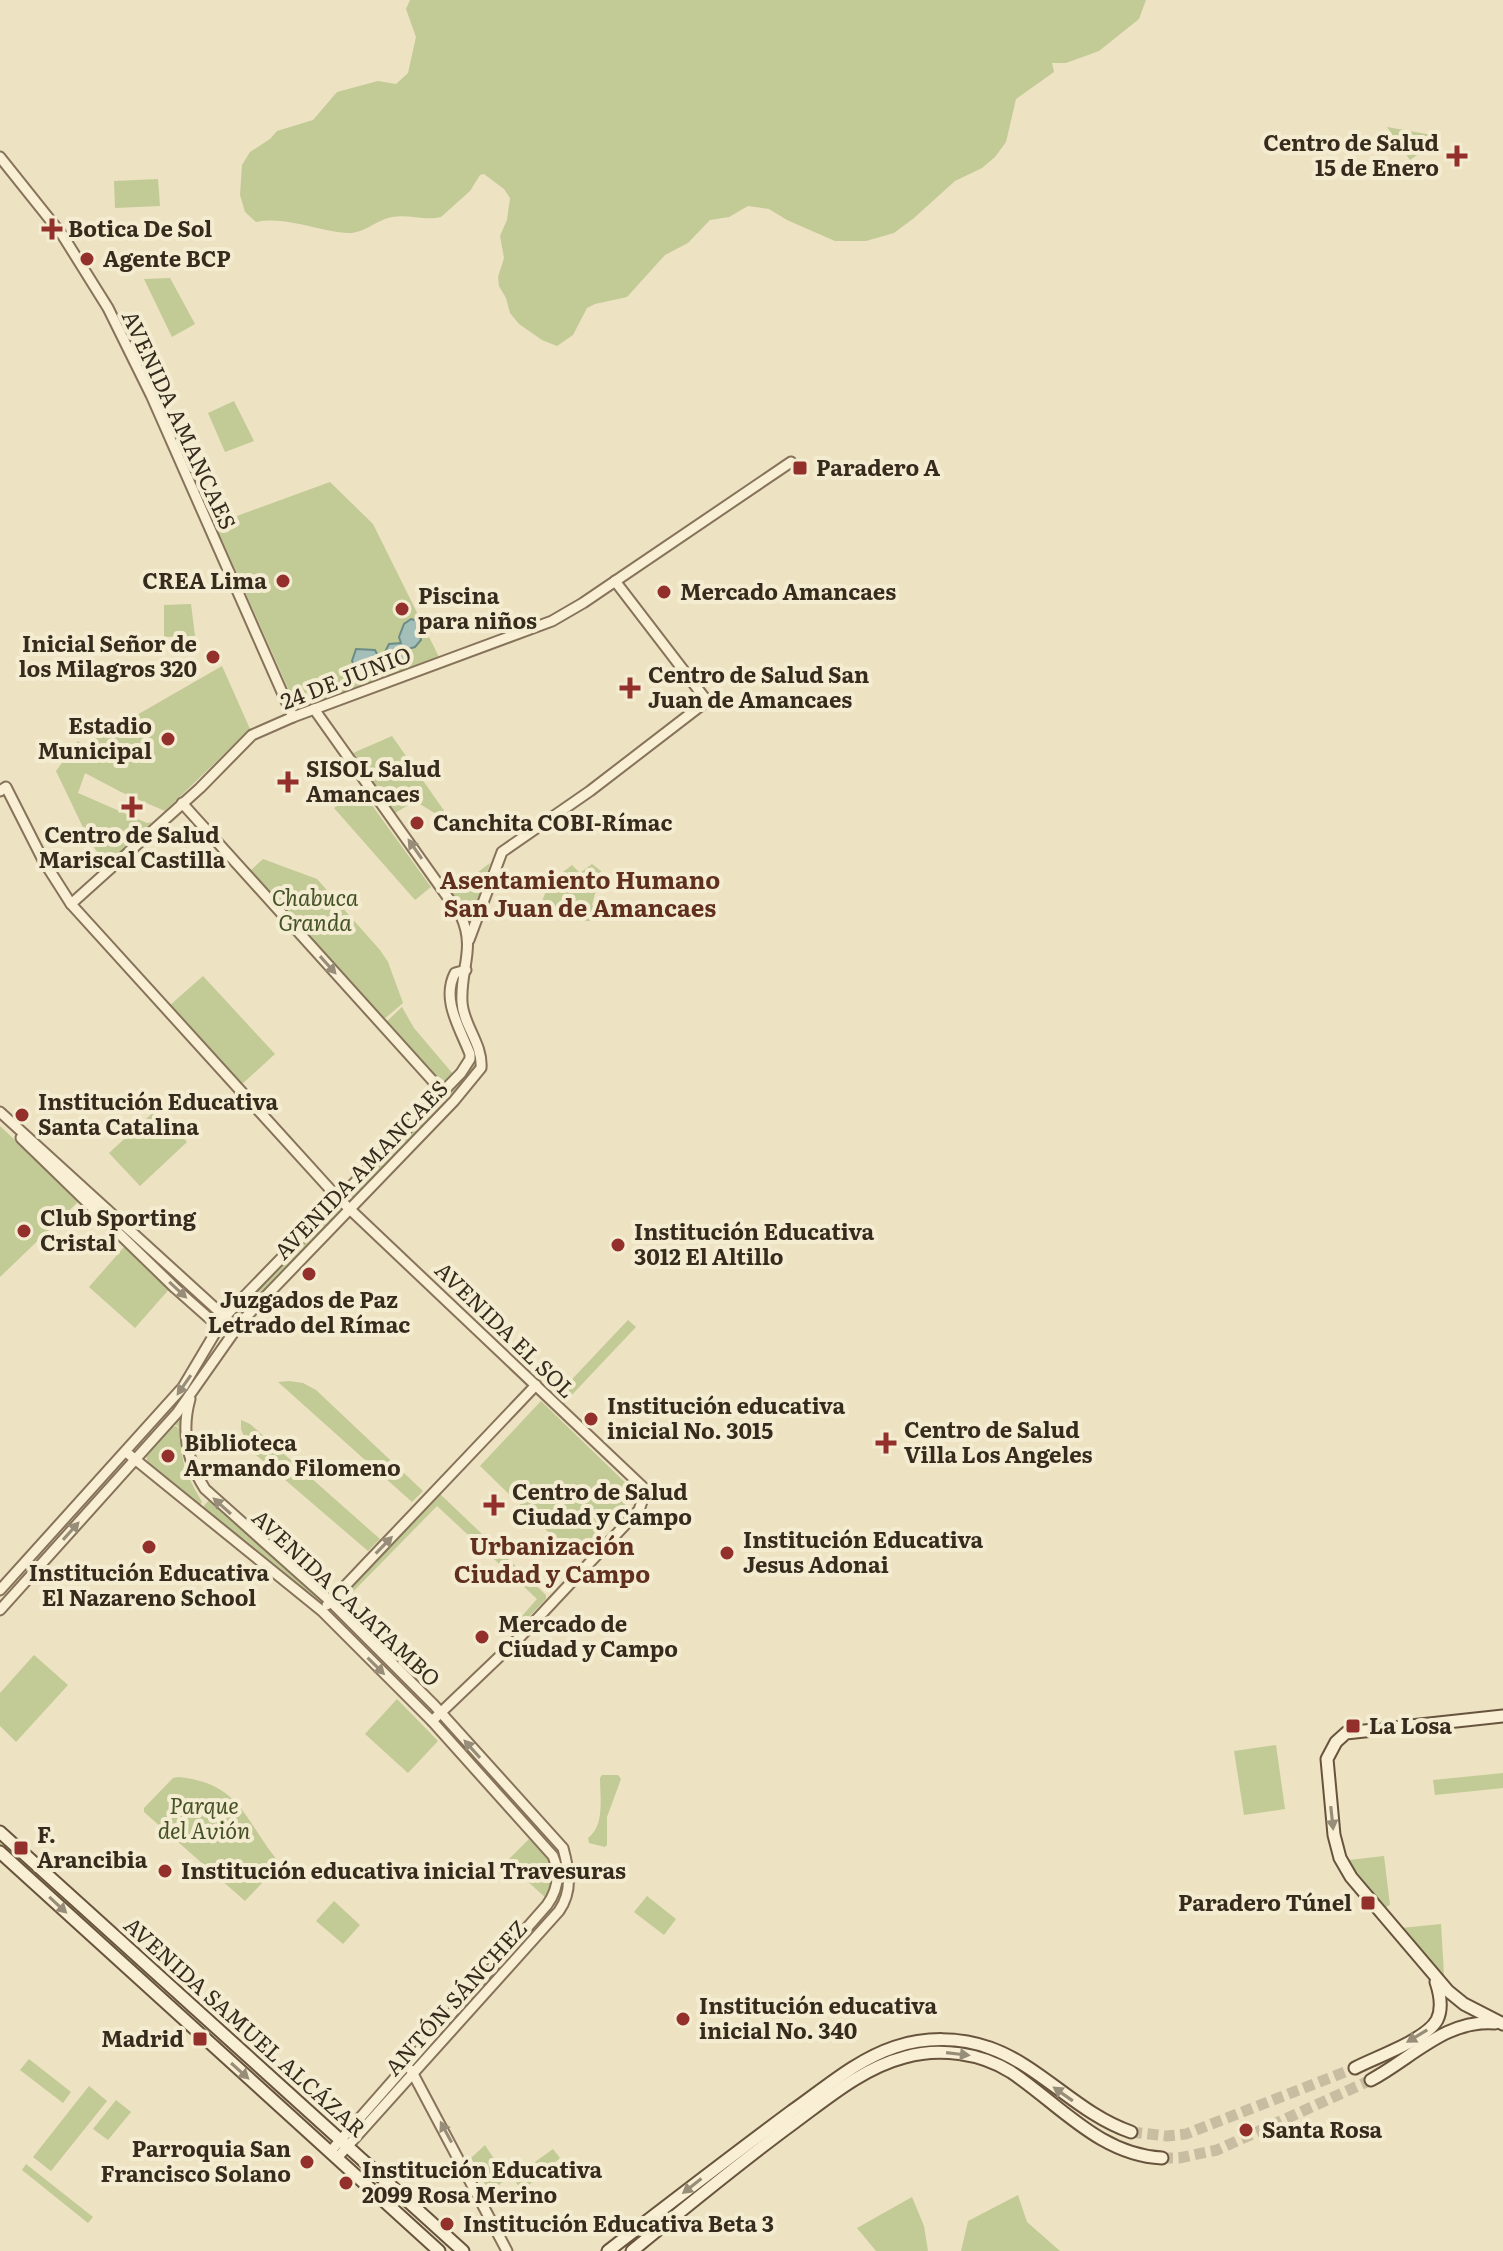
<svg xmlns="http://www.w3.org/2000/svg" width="1503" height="2251" font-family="Literata,serif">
  <rect width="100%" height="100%" fill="#ede2c2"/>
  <!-- green -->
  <g fill="#c2ca96">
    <path d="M 410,0 L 1146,0 L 1139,19 L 1099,51 L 1066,63 L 1052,63 L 1054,72 L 1016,99 L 1006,142 L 995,157 L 982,168 L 955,181 L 914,218 L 894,233 L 866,241 L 835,241 L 787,220 L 769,209 L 748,206 L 729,217 L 710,220 L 688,243 L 665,255 L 627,297 L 595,304 L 587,308 L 573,335 L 557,346 L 542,340 L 519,324 L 510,313 L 506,298 L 499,286 L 498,277 L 504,258 L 500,236 L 507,220 L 510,198 L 504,189 L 484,174 L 480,175 L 470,191 L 441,217 C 425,221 409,214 392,217 C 376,220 364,234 347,233 C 316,231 287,216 256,222 L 245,212 L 240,195 L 242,165 L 250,152 L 270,139 L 277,131 L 313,120 L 337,92 L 378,81 L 396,84 L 408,73 L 416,37 L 406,9 Z"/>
    <path d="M 1387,127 L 1432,135 L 1440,139 L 1410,160 Z"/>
    <path d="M 158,179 L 160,206 L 115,208 L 114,181 Z"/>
    <path d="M 170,278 L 195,324 L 172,337 L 144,279 Z"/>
    <path d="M 234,401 L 254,441 L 225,452 L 208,413 Z"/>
    <path d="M 330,482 L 373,524 L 439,657 L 298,711 L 215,524 Z"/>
    <path d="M 191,604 L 195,636 L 164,637 L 164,605 Z"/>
    <path d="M 222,666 L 250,729 L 165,811 L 121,792 L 85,773 L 78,793 L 147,823 L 152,822 L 107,865 L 90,842 L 56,771 L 78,741 L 83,746 Z"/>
    <path d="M 392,736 L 454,825 L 415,801 L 395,813 L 353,753 Z"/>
    <path d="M 361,790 L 431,887 L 415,900 L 334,808 Z"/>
    <path d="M 263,859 L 317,879 L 380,950 L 388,962 L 403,1003 L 382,1021 L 250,871 Z"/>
    <path d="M 490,863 L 470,926 L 451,896 L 452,892 Z"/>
    <path d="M 592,864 L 601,871 L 592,905 L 603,911 L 600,920 L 587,921 L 541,904 L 549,883 L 572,865 L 580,873 Z"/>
    <path d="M 203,976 L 275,1054 L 241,1085 L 169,1006 Z"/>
    <path d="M 459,981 L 470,1038 L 478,1058 L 476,1069 L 354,1197 L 349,1198 L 347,1196 L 471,1063 L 457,1021 L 453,986 Z"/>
    <path d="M 402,1007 L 414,1028 L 453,1074 L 441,1084 L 385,1023 Z"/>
    <path d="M 157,1109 L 187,1142 L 140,1186 L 109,1153 Z"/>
    <path d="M 0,1126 L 79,1201 L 0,1277 Z"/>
    <path d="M 337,1206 L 340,1210 L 339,1213 L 238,1318 L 233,1318 L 231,1315 Z"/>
    <path d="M 125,1246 L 171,1287 L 135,1328 L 89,1287 Z"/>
    <path d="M 628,1320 L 636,1327 L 567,1400 L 559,1393 Z"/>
    <path d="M 289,1381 L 303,1383 L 316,1390 L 423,1491 L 412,1502 L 278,1382 Z"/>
    <path d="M 541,1401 L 636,1493 L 575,1558 L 480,1466 Z"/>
    <path d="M 182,1414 L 184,1448 L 181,1448 C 183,1468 192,1485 202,1502 L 199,1506 L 148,1466 L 146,1454 L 171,1427 L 176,1426 L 180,1430 L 177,1425 L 172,1425 Z"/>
    <path d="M 241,1420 L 250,1424 L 380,1539 L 368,1551 L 249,1449 L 241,1429 Z"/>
    <path d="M 439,1493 L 546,1595 L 546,1599 L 518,1628 L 514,1625 L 537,1599 L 437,1506 L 343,1602 L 338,1597 Z"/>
    <path d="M 210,1499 L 323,1598 L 322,1603 L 319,1603 L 248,1542 L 201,1509 Z"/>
    <path d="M 34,1655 L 68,1685 L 16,1742 L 0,1726 L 0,1693 Z"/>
    <path d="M 397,1699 L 438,1741 L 408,1773 L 365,1734 Z"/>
    <path d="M 1276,1745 L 1285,1809 L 1244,1815 L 1234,1751 Z"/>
    <path d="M 1503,1773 L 1503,1788 L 1435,1795 L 1433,1780 Z"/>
    <path d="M 602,1775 L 618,1775 L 621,1779 L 607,1817 L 607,1845 L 605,1847 L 589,1843 L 588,1838 C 605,1826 600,1797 600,1778 Z"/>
    <path d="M 178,1777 C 240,1783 243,1818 278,1861 L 279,1865 L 245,1901 L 144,1812 L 144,1808 L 173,1778 Z"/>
    <path d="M 529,1839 C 550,1860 560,1869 547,1899 L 506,1862 Z"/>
    <path d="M 0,1840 L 156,1982 L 155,1984 L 137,1968 L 130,1966 L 0,1847 Z"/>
    <path d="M 1384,1856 L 1390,1905 L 1386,1907 L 1349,1863 L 1349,1860 Z"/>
    <path d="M 647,1896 L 676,1919 L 664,1935 L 634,1912 Z"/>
    <path d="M 334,1901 L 360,1925 L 343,1944 L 316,1921 Z"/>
    <path d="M 1441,1924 L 1444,1975 L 1441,1976 L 1401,1928 Z"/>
    <path d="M 29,2059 L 71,2092 L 63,2103 L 20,2070 Z"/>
    <path d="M 89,2086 L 107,2101 L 51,2171 L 33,2157 Z"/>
    <path d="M 116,2100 L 131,2112 L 108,2140 L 93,2129 Z"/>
    <path d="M 485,2145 L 507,2179 L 489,2192 L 471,2158 Z"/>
    <path d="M 553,2149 L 560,2158 L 522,2191 L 513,2178 Z"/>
    <path d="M 26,2164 L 93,2217 L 88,2223 L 22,2170 Z"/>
    <path d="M 1018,2195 L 1027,2222 L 1060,2251 L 961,2251 L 968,2221 Z"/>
    <path d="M 912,2197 L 924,2226 L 928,2251 L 876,2251 L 857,2228 Z"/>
  </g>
  <!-- water -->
  <path fill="#a4bfb9" stroke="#6b8d86" stroke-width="2" d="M 411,619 L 417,621 L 421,640 L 415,647 L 404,650 L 407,661 C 399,667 394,663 385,665 C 379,667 378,673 373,676 L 357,672 L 352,661 L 356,649 L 375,650 L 378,656 L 383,656 L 389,644 L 401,643 L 399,637 L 404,624 Z"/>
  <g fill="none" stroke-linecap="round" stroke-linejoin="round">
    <!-- secondary-tunnel -->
    <g stroke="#c8bda1" stroke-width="11" stroke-dasharray="11 5.5" stroke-linecap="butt">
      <path d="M 1131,2132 L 1167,2136 L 1186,2134 L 1355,2068"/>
      <path d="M 1162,2158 L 1179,2158 L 1217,2150 L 1371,2080"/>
    </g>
    <!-- tertiary casing -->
    <g stroke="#86735a" stroke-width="13">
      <g id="tertiary">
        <path d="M 0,157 L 63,236 L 108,308 L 151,395 L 293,717"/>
        <path d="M 0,791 L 6,787 L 43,860 L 71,904 L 338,1198 L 646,1490 L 639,1510 L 520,1637 L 432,1721"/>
        <path d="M 182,803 L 441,1090"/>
        <path d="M 71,904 L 200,788 L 252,735 L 293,717 L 552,621 L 583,603 L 791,462"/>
        <path d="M 469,940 L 502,852 L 590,791 L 707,701 L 615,581"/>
        <path d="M 0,1112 L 236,1327"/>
        <path d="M 21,1138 L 175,1288 L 219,1327"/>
        <path d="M 190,1399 C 181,1431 187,1461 205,1489 L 330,1601 L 434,1705 L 563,1848 C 569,1870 573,1891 559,1911 L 337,2158"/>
        <path d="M 126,1452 L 322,1611 L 432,1721 L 553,1856 C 560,1873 558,1890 547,1905 L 330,2152"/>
        <path d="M 0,1590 L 183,1387 L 224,1318 L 234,1307 L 461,1073 L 470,1059 L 470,1054 C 460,1028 441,1000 455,973 L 466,970"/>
        <path d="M 327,1605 L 536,1385"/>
        <path d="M 0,1610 L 177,1413 L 241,1322 L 454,1101 L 481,1068 C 483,1044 463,1025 462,1002 C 460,969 476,949 461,916 L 314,709"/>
        <path d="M 411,2070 L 507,2251"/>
      </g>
    </g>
    <!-- secondary casing -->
    <g stroke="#68543d" stroke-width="15">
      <g id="secondary">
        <path d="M 1503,1716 L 1346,1733 L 1336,1742 L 1327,1759 L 1334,1835 L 1340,1858 L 1351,1877 L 1448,1991 L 1464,2004 L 1503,2024"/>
        <path d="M 0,1832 L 463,2251"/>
        <path d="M 0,1852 L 439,2251"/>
        <path d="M 1355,2068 C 1376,2057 1426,2040 1437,2020 C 1443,2008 1440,1994 1436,1982"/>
        <path d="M 1371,2080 C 1412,2058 1446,2019 1495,2023"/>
        <path d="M 608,2251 C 669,2204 730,2157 792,2111 C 825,2088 856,2060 895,2047 C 925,2037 960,2037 990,2048 C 1041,2066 1078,2114 1131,2132"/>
        <path d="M 632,2251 C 686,2207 739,2163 795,2122 C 829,2097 863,2068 905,2057 C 939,2047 981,2053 1011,2072 C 1059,2104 1100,2155 1162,2158"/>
      </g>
    </g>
    <!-- tertiary -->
    <use href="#tertiary" stroke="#f8efd5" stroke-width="9"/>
    <!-- secondary -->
    <use href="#secondary" stroke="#f8efd5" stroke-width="11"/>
  </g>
  <!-- one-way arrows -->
  <defs><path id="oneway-solid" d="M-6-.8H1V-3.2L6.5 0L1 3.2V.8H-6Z" transform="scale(2)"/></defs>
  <g fill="#978d79">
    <use href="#oneway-solid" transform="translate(415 849) rotate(-125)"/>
    <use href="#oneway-solid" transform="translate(328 965) rotate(48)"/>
    <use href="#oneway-solid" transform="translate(178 1290) rotate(43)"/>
    <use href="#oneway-solid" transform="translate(184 1385) rotate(125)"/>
    <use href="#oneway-solid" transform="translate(222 1506) rotate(-138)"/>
    <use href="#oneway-solid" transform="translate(71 1531) rotate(-48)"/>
    <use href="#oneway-solid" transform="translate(384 1545) rotate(-46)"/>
    <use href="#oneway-solid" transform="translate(376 1666) rotate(45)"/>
    <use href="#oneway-solid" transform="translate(472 1749) rotate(-132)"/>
    <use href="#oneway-solid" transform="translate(1332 1818) rotate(84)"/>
    <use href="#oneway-solid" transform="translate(58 1905) rotate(43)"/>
    <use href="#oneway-solid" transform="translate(1417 2036) rotate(149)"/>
    <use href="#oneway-solid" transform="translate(958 2054) rotate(7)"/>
    <use href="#oneway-solid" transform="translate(240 2071) rotate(42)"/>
    <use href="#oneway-solid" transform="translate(1063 2094) rotate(-145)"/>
    <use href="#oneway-solid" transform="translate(446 2132) rotate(-118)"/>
    <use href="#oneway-solid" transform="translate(692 2186) rotate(142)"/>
  </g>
  <!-- markers -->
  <g fill="#93302b" stroke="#f4ecd1" stroke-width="3">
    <path d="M1453 144h8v8h8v8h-8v8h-8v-8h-8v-8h8z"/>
    <path d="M48 217h8v8h8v8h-8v8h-8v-8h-8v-8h8z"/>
    <circle cx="87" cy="259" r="8"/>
    <rect x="792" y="460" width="16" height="16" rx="4"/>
    <circle cx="283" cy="581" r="8"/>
    <circle cx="664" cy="592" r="8"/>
    <circle cx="402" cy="609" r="8"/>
    <circle cx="213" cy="657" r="8"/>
    <path d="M626 676h8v8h8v8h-8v8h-8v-8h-8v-8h8z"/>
    <circle cx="168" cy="739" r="8"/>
    <path d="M284 770h8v8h8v8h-8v8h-8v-8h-8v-8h8z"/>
    <path d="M128 795h8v8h8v8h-8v8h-8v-8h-8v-8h8z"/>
    <circle cx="417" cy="823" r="8"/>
    <circle cx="22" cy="1115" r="8"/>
    <circle cx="24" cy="1231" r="8"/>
    <circle cx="618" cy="1245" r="8"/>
    <circle cx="309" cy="1274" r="8"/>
    <circle cx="591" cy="1419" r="8"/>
    <path d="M882 1431h8v8h8v8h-8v8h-8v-8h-8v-8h8z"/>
    <circle cx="168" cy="1456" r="8"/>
    <path d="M490 1493h8v8h8v8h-8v8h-8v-8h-8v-8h8z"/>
    <circle cx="149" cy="1547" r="8"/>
    <circle cx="727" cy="1553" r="8"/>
    <circle cx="482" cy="1637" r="8"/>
    <rect x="1345" y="1718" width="16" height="16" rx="4"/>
    <rect x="13" y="1840" width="16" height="16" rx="4"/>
    <circle cx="165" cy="1871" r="8"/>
    <rect x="1360" y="1895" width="16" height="16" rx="4"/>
    <circle cx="683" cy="2019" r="8"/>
    <rect x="192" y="2031" width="16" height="16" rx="4"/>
    <circle cx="1246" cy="2130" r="8"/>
    <circle cx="307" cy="2162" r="8"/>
    <circle cx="346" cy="2183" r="8"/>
    <circle cx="447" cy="2224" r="8"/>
  </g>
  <g text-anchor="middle" stroke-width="8" stroke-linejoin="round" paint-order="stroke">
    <!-- poi labels -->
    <g font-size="22" font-weight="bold" fill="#362b1d" stroke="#f4ecd1" text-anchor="start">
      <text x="1439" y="151" text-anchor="end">Centro de Salud<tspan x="1439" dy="25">15 de Enero</tspan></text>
      <text x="68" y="237">Botica De Sol</text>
      <text x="103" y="267">Agente BCP</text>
      <text x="816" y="476">Paradero A</text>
      <text x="267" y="589" text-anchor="end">CREA Lima</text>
      <text x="680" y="600">Mercado Amancaes</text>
      <text x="418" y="604">Piscina<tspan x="418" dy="25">para niños</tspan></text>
      <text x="197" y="652" text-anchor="end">Inicial Señor de<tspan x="197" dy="25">los Milagros 320</tspan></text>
      <text x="648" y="683">Centro de Salud San<tspan x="648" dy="25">Juan de Amancaes</tspan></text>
      <text x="152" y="734" text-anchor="end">Estadio<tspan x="152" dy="25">Municipal</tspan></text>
      <text x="306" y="777">SISOL Salud<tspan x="306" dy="25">Amancaes</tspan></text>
      <text x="433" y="831">Canchita COBI-Rímac</text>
      <text x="132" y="843" text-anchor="middle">Centro de Salud<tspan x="132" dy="25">Mariscal Castilla</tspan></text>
      <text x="38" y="1110">Institución Educativa<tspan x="38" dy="25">Santa Catalina</tspan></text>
      <text x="40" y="1226">Club Sporting<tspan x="40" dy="25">Cristal</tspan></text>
      <text x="634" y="1240">Institución Educativa<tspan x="634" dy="25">3012 El Altillo</tspan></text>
      <text x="309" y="1308" text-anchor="middle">Juzgados de Paz<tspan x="309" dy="25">Letrado del Rímac</tspan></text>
      <text x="607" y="1414">Institución educativa<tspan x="607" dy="25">inicial No. 3015</tspan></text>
      <text x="904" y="1438">Centro de Salud<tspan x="904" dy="25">Villa Los Angeles</tspan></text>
      <text x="184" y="1451">Biblioteca<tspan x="184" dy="25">Armando Filomeno</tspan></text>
      <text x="512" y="1500">Centro de Salud<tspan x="512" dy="25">Ciudad y Campo</tspan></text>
      <text x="743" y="1548">Institución Educativa<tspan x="743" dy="25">Jesus Adonai</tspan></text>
      <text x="149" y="1581" text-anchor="middle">Institución Educativa<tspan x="149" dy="25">El Nazareno School</tspan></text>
      <text x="498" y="1632">Mercado de<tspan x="498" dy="25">Ciudad y Campo</tspan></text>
      <text x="1369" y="1734">La Losa</text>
      <text x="37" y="1843">F.<tspan x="37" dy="25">Arancibia</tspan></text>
      <text x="181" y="1879">Institución educativa inicial Travesuras</text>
      <text x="1352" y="1911" text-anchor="end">Paradero Túnel</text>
      <text x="699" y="2014">Institución educativa<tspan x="699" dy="25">inicial No. 340</tspan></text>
      <text x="184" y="2047" text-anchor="end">Madrid</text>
      <text x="1262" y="2138">Santa Rosa</text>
      <text x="291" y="2157" text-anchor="end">Parroquia San<tspan x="291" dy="25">Francisco Solano</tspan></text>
      <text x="362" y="2178">Institución Educativa<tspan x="362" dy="25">2099 Rosa Merino</tspan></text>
      <text x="463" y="2232">Institución Educativa Beta 3</text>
    </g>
    <!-- street labels -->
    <g font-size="22" fill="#362b1d" stroke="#f4ecd1">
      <text transform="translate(179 420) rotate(65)" y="8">AVENIDA AMANCAES</text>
      <text transform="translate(346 678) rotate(-21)" y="8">24 DE JUNIO</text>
      <text transform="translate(361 1170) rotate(-46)" y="8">AVENIDA AMANCAES</text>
      <text transform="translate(505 1330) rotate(44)" y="8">AVENIDA EL SOL</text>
      <text transform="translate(346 1598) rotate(43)" y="8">AVENIDA CAJATAMBO</text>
      <text transform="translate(456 1998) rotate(-48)" y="8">ANTÓN SÁNCHEZ</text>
      <text transform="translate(245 2027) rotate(42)" y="8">AVENIDA SAMUEL ALCÁZAR</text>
    </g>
    <!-- park labels -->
    <g font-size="22" font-style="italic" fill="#445225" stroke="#f4ecd1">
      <text x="315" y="906">Chabuca<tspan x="315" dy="25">Granda</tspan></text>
      <text x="204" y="1814">Parque<tspan x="204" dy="25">del Avión</tspan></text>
    </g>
    <!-- neighbourhood labels -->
    <g font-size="24" font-weight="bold" fill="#612f1e" stroke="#f4ecd1">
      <text x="580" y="889">Asentamiento Humano<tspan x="580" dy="28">San Juan de Amancaes</tspan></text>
      <text x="552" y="1555">Urbanización<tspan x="552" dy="28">Ciudad y Campo</tspan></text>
    </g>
  </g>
</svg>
